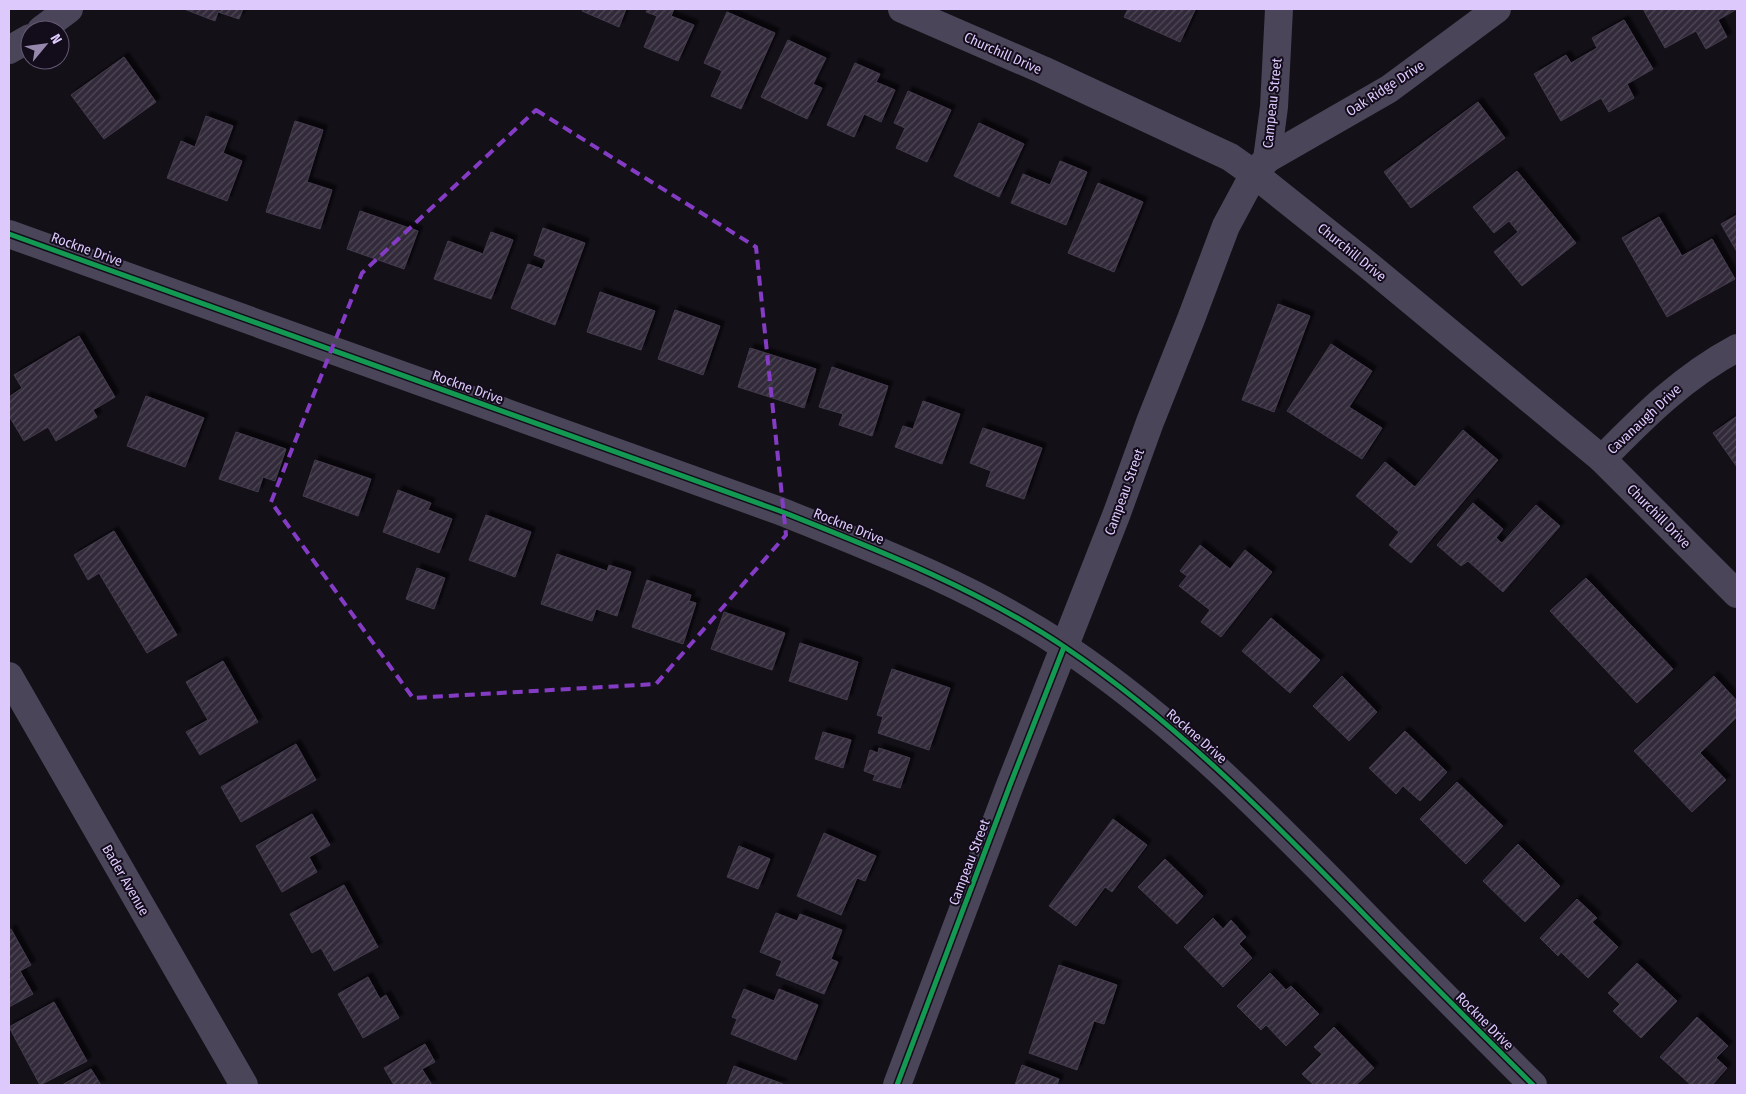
<svg xmlns="http://www.w3.org/2000/svg" width="1746" height="1094" font-family="'Fira Sans Condensed',sans-serif">
  <defs>
    <pattern id="building-hatch" width="6" height="6" patternUnits="userSpaceOnUse" patternTransform="scale(1.25)"><rect width="6" height="6" fill="#332c3a"/><path d="M-1 1l2-2M0 6l6-6M5 7l2-2" fill="none" stroke="#504957"/></pattern>
    <filter id="shadow"><feDropShadow dx="4.5" dy="-4.5" stdDeviation="1" flood-color="#0009"/></filter>
  </defs>
  <rect width="100%" height="100%" fill="#131018"/>
  <!-- building -->
  <g fill="url(#building-hatch)" stroke="#423a4c" filter="url(#shadow)">
    <path d="M 184,9 L 243,9 L 239,19 L 218,12 L 215,21 Z"/>
    <path d="M 583,9 L 626,9 L 619,27 L 582,11 Z"/>
    <path d="M 648,9 L 674,9 L 671,16 L 694,25 L 678,61 L 644,47 L 657,16 L 646,12 Z"/>
    <path d="M 1128,9 L 1193,9 L 1195,10 L 1180,42 L 1124,17 Z"/>
    <path d="M 1643,9 L 1737,9 L 1718,20 L 1727,37 L 1706,49 L 1696,31 L 1665,48 Z"/>
    <path d="M 727,12 L 775,33 L 741,109 L 711,96 L 722,71 L 704,63 Z"/>
    <path d="M 1624,20 L 1653,69 L 1627,84 L 1634,98 L 1609,112 L 1601,98 L 1561,121 L 1534,74 L 1566,55 L 1571,63 L 1597,48 L 1592,38 Z"/>
    <path d="M 788,40 L 826,58 L 813,84 L 822,88 L 807,119 L 761,97 Z"/>
    <path d="M 124,57 L 156,102 L 104,139 L 71,95 Z"/>
    <path d="M 855,63 L 880,74 L 876,82 L 895,90 L 881,122 L 864,114 L 854,137 L 827,125 Z"/>
    <path d="M 908,91 L 951,110 L 927,162 L 896,148 L 905,128 L 894,123 Z"/>
    <path d="M 1478,102 L 1505,138 L 1411,208 L 1384,172 Z"/>
    <path d="M 206,116 L 233,126 L 223,153 L 242,161 L 227,201 L 167,178 L 181,141 L 195,147 Z"/>
    <path d="M 295,121 L 323,130 L 307,182 L 332,190 L 320,229 L 266,212 Z"/>
    <path d="M 979,123 L 1024,144 L 999,197 L 954,176 Z"/>
    <path d="M 1060,161 L 1087,172 L 1066,225 L 1011,203 L 1023,174 L 1050,185 Z"/>
    <path d="M 1517,171 L 1576,243 L 1522,286 L 1494,252 L 1518,232 L 1509,221 L 1494,233 L 1473,207 Z"/>
    <path d="M 1098,183 L 1143,202 L 1114,272 L 1068,253 Z"/>
    <path d="M 360,211 L 418,231 L 404,269 L 347,249 Z"/>
    <path d="M 1737,215 L 1737,252 L 1721,224 Z"/>
    <path d="M 1659,217 L 1682,256 L 1712,239 L 1735,279 L 1667,317 L 1622,238 Z"/>
    <path d="M 543,228 L 585,243 L 555,325 L 511,308 L 528,264 L 542,269 L 546,260 L 534,255 Z"/>
    <path d="M 491,232 L 513,240 L 491,299 L 434,279 L 448,241 L 483,254 Z"/>
    <path d="M 600,292 L 655,311 L 641,350 L 587,332 Z"/>
    <path d="M 1278,304 L 1310,316 L 1274,412 L 1242,400 Z"/>
    <path d="M 675,310 L 720,326 L 703,375 L 658,359 Z"/>
    <path d="M 79,336 L 115,397 L 93,410 L 97,417 L 56,441 L 48,427 L 24,441 L 9,416 L 9,397 L 22,388 L 14,375 Z"/>
    <path d="M 1331,344 L 1372,371 L 1349,407 L 1382,428 L 1362,459 L 1287,411 Z"/>
    <path d="M 750,348 L 816,369 L 804,408 L 738,387 Z"/>
    <path d="M 832,367 L 888,386 L 872,436 L 839,425 L 843,414 L 819,407 Z"/>
    <path d="M 146,396 L 204,418 L 185,467 L 127,446 Z"/>
    <path d="M 923,401 L 960,414 L 942,464 L 895,447 L 903,426 L 913,429 Z"/>
    <path d="M 1737,416 L 1737,467 L 1713,433 Z"/>
    <path d="M 983,428 L 1042,448 L 1024,499 L 986,486 L 991,471 L 970,463 Z"/>
    <path d="M 1463,430 L 1498,460 L 1411,563 L 1389,545 L 1399,532 L 1356,496 L 1385,462 L 1415,487 Z"/>
    <path d="M 236,432 L 286,449 L 275,481 L 263,477 L 258,492 L 219,479 Z"/>
    <path d="M 315,460 L 371,479 L 358,516 L 303,496 Z"/>
    <path d="M 398,490 L 431,503 L 428,510 L 452,519 L 439,553 L 383,532 Z"/>
    <path d="M 1473,503 L 1503,529 L 1496,538 L 1502,543 L 1536,505 L 1560,526 L 1503,592 L 1468,561 L 1461,566 L 1437,545 Z"/>
    <path d="M 486,515 L 531,532 L 515,577 L 469,560 Z"/>
    <path d="M 114,531 L 177,635 L 147,653 L 99,573 L 88,580 L 74,555 Z"/>
    <path d="M 1200,545 L 1230,569 L 1245,550 L 1272,572 L 1221,637 L 1201,622 L 1210,610 L 1179,586 L 1187,576 L 1180,571 Z"/>
    <path d="M 557,554 L 607,571 L 609,565 L 631,572 L 617,616 L 596,609 L 592,621 L 541,604 Z"/>
    <path d="M 417,568 L 445,578 L 434,609 L 406,599 Z"/>
    <path d="M 1586,578 L 1673,669 L 1637,703 L 1550,611 Z"/>
    <path d="M 647,580 L 691,595 L 689,601 L 696,603 L 683,644 L 632,627 Z"/>
    <path d="M 724,612 L 785,633 L 772,670 L 711,649 Z"/>
    <path d="M 1271,618 L 1320,660 L 1290,693 L 1242,651 Z"/>
    <path d="M 800,643 L 858,662 L 847,700 L 789,681 Z"/>
    <path d="M 223,661 L 258,722 L 200,755 L 186,732 L 208,720 L 186,682 Z"/>
    <path d="M 892,669 L 950,688 L 929,750 L 878,733 L 883,717 L 877,715 Z"/>
    <path d="M 1342,676 L 1377,712 L 1349,741 L 1313,706 Z"/>
    <path d="M 1714,676 L 1737,701 L 1737,717 L 1700,753 L 1726,780 L 1692,812 L 1634,751 Z"/>
    <path d="M 1405,731 L 1447,772 L 1420,801 L 1403,786 L 1396,794 L 1369,768 Z"/>
    <path d="M 823,732 L 851,740 L 843,768 L 815,759 Z"/>
    <path d="M 296,744 L 316,780 L 241,822 L 221,787 Z"/>
    <path d="M 879,748 L 910,758 L 900,788 L 873,780 L 875,775 L 864,771 L 870,750 L 878,753 Z"/>
    <path d="M 1457,782 L 1503,826 L 1466,864 L 1420,819 Z"/>
    <path d="M 312,814 L 330,845 L 309,857 L 317,872 L 282,892 L 256,846 Z"/>
    <path d="M 1113,819 L 1147,845 L 1112,892 L 1105,887 L 1076,926 L 1049,906 Z"/>
    <path d="M 824,833 L 876,856 L 865,881 L 857,878 L 841,915 L 797,896 Z"/>
    <path d="M 1518,844 L 1560,886 L 1525,922 L 1483,881 Z"/>
    <path d="M 739,846 L 770,859 L 758,889 L 727,877 Z"/>
    <path d="M 1165,859 L 1203,896 L 1177,924 L 1138,887 Z"/>
    <path d="M 344,885 L 378,947 L 334,971 L 321,948 L 312,953 L 290,914 Z"/>
    <path d="M 1577,899 L 1597,918 L 1592,922 L 1618,947 L 1588,978 L 1561,952 L 1558,956 L 1540,938 Z"/>
    <path d="M 776,913 L 797,921 L 800,914 L 842,930 L 831,959 L 838,962 L 824,994 L 776,975 L 782,961 L 760,952 Z"/>
    <path d="M 1213,918 L 1223,929 L 1231,920 L 1246,937 L 1239,944 L 1252,958 L 1223,987 L 1184,947 Z"/>
    <path d="M 11,929 L 31,965 L 20,971 L 33,994 L 9,1007 L 9,930 Z"/>
    <path d="M 1637,963 L 1677,1001 L 1641,1038 L 1613,1011 L 1620,1004 L 1608,993 Z"/>
    <path d="M 1059,965 L 1117,985 L 1104,1024 L 1094,1021 L 1077,1070 L 1029,1053 Z"/>
    <path d="M 1270,973 L 1286,990 L 1291,986 L 1319,1014 L 1286,1046 L 1266,1025 L 1261,1030 L 1237,1006 Z"/>
    <path d="M 368,977 L 380,999 L 386,995 L 399,1018 L 363,1038 L 338,994 Z"/>
    <path d="M 744,989 L 774,1001 L 779,989 L 818,1005 L 796,1060 L 731,1034 L 737,1019 L 732,1017 Z"/>
    <path d="M 54,1002 L 87,1061 L 40,1085 L 9,1027 Z"/>
    <path d="M 1697,1017 L 1728,1046 L 1716,1058 L 1727,1068 L 1712,1085 L 1691,1085 L 1660,1057 Z"/>
    <path d="M 1334,1027 L 1374,1068 L 1356,1085 L 1314,1085 L 1302,1074 L 1322,1054 L 1314,1047 Z"/>
    <path d="M 425,1044 L 435,1062 L 422,1069 L 432,1085 L 394,1085 L 384,1068 Z"/>
    <path d="M 1022,1065 L 1059,1079 L 1057,1085 L 1015,1085 Z"/>
    <path d="M 734,1066 L 783,1084 L 783,1085 L 727,1085 Z"/>
    <path d="M 91,1069 L 101,1085 L 62,1085 Z"/>
  </g>
  <g fill="none" stroke-linecap="round" stroke-linejoin="round">
    <!-- minor -->
    <g stroke="#4a4558" stroke-width="28">
      <path d="M 902,9 L 1043,70 L 1230,157 L 1254,174 L 1368,265 L 1602,459 L 1737,594"/>
      <path d="M 41,30 L 69,9"/>
      <path d="M 9,50 L 30,38"/>
      <path d="M 1267,159 L 1389,89 L 1497,9"/>
      <path d="M 9,234 L 780,511 C 878,550 978,589 1066,648 C 1173,720 1264,812 1354,904 C 1413,965 1473,1025 1533,1085"/>
      <path d="M 1602,459 C 1645,415 1683,377 1737,348"/>
      <path d="M 9,676 L 244,1085"/>
      <path d="M 897,1085 L 1010,785 L 1117,513 L 1150,422 L 1191,319 L 1226,226 L 1254,174 L 1267,159 L 1274,107 L 1279,9"/>
    </g>
    <!-- cycleway casing -->
    <g stroke="#130c1b" stroke-width="8">
      <g id="cycleway">
        <path d="M 9,234 L 780,511 C 878,550 978,589 1066,648 C 1173,720 1264,812 1354,904 C 1413,965 1473,1025 1533,1085"/>
        <path d="M 897,1085 L 1010,785 L 1064,647"/>
      </g>
    </g>
    <!-- cycleway -->
    <use href="#cycleway" stroke="#139951" stroke-width="5"/>
  </g>
  <!-- marked area -->
  <path fill="none" stroke="#853cc5" stroke-width="4" stroke-dasharray="10 6" stroke-linejoin="round" d="M 536,110 L 756,247 L 786,535 L 656,684 L 413,698 L 271,502 L 362,273 Z"/>
  <g text-anchor="middle" stroke-width="4" stroke-linejoin="round" paint-order="stroke">
    <!-- street labels -->
    <g font-size="14" fill="#ddc9fc" stroke="#130c1b">
      <text transform="translate(1003 53) rotate(24)" y="5">Churchill Drive</text>
      <text transform="translate(1385 88) rotate(-33)" y="5">Oak Ridge Drive</text>
      <text transform="translate(1272 103) rotate(-84)" y="5">Campeau Street</text>
      <text transform="translate(87 249) rotate(20)" y="5">Rockne Drive</text>
      <text transform="translate(1352 252) rotate(39)" y="5">Churchill Drive</text>
      <text transform="translate(468 387) rotate(20)" y="5">Rockne Drive</text>
      <text transform="translate(1644 419) rotate(-43)" y="5">Cavanaugh Drive</text>
      <text transform="translate(1124 492) rotate(-70)" y="5">Campeau Street</text>
      <text transform="translate(1659 516) rotate(45)" y="5">Churchill Drive</text>
      <text transform="translate(849 526) rotate(22)" y="5">Rockne Drive</text>
      <text transform="translate(1197 736) rotate(41)" y="5">Rockne Drive</text>
      <text transform="translate(969 862) rotate(-69)" y="5">Campeau Street</text>
      <text transform="translate(126 880) rotate(60)" y="5">Bader Avenue</text>
      <text transform="translate(1485 1021) rotate(45)" y="5">Rockne Drive</text>
    </g>
  </g>
  <!-- border -->
  <rect width="1746" height="1094" fill="none" stroke="#ddc9fc" stroke-width="20"/>
  <!-- north arrow -->
  <g transform="translate(45 45) rotate(61)"><circle r="24" fill="#130c1b" stroke="#645875"/>
  <path d="M0-4L9 19L0 12L-9 19Z" fill="#9688ac"/>
  <text y="-8" font-size="14" font-weight="bold" text-anchor="middle" fill="#ddc9fc">N</text>
  </g>
</svg>
